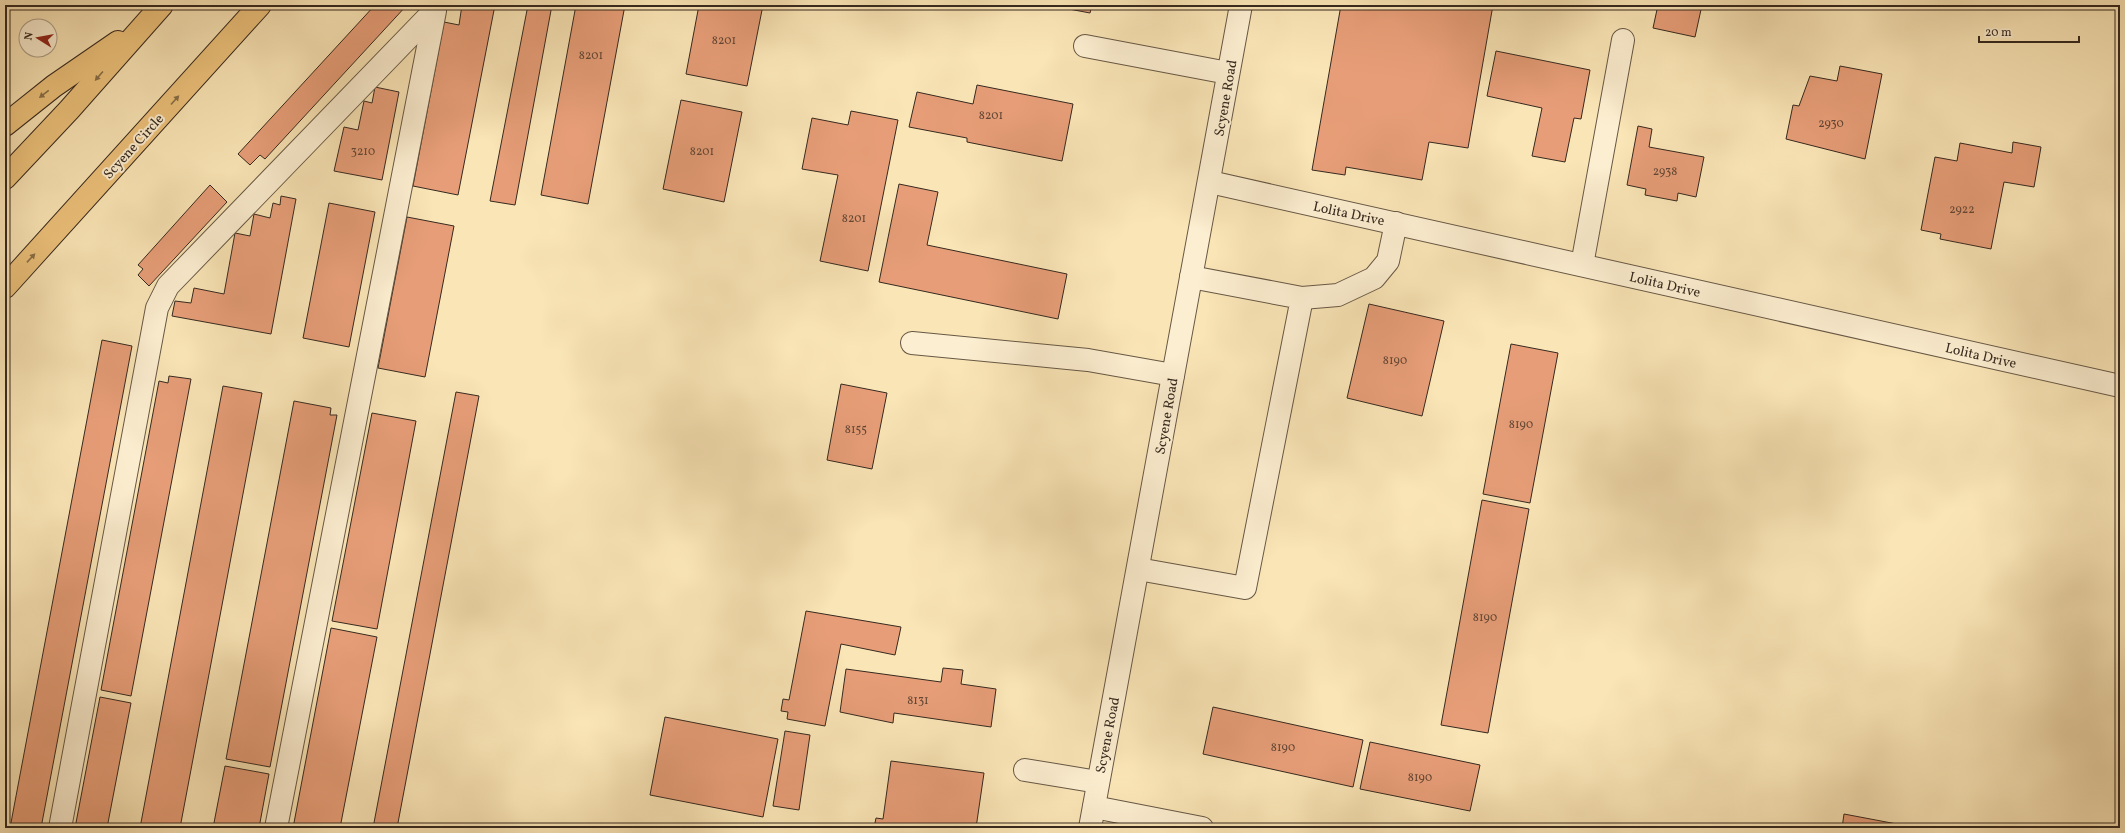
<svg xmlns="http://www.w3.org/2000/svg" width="2125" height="833" font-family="Vollkorn,serif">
  <rect width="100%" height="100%" fill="#fae5b6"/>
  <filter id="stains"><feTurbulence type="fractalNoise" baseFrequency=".005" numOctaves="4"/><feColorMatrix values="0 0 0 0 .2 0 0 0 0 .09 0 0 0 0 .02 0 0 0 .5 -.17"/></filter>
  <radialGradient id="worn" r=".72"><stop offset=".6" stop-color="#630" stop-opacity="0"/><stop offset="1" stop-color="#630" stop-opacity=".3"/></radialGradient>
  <!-- building -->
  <g fill="#e79e78" stroke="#36291f">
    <path d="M 375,5 L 407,5 L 265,159 L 260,155 L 250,165 L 238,154 Z"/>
    <path d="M 462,5 L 495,5 L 458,195 L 413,186 L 444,22 L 459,25 Z"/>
    <path d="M 528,5 L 552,5 L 515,205 L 490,201 Z"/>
    <path d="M 576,5 L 625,5 L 588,204 L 541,195 Z"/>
    <path d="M 699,5 L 763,5 L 747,86 L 686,74 Z"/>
    <path d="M 1048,5 L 1092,5 L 1090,13 Z"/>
    <path d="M 1341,5 L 1493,5 L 1468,148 L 1429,142 L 1422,180 L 1346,167 L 1345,175 L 1312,170 Z"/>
    <path d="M 1658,5 L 1702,5 L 1695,37 L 1653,28 Z"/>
    <path d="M 1496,51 L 1590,70 L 1581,119 L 1574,118 L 1565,162 L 1532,156 L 1542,108 L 1487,96 Z"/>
    <path d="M 1840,66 L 1882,74 L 1865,159 L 1786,139 L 1793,105 L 1799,106 L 1810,76 L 1837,81 Z"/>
    <path d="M 977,85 L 1073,104 L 1062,161 L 967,142 L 967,138 L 909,127 L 917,92 L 973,104 Z"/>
    <path d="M 375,87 L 399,92 L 382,180 L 334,171 L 344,127 L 358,130 L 364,101 L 372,103 Z"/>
    <path d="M 681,100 L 742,112 L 724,202 L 663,189 Z"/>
    <path d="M 851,111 L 898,120 L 868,271 L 820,261 L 838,175 L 802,169 L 812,118 L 848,125 Z"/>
    <path d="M 1638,126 L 1652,129 L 1649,147 L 1704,157 L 1696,197 L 1678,193 L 1677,201 L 1645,195 L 1646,189 L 1627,185 Z"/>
    <path d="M 2013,142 L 2041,147 L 2034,187 L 2004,182 L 1991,249 L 1940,239 L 1941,234 L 1921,230 L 1935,157 L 1957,161 L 1960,143 L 2012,153 Z"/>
    <path d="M 899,184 L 938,192 L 927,245 L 1067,274 L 1058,319 L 879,282 Z"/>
    <path d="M 210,185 L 227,202 L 149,286 L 138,275 L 143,269 L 138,265 Z"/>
    <path d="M 281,196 L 296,199 L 271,334 L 172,316 L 175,301 L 191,303 L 194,288 L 224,294 L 235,233 L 250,236 L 254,214 L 270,218 L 273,203 L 280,205 Z"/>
    <path d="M 329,203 L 375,212 L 349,347 L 303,338 Z"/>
    <path d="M 407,217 L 454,226 L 425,377 L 378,368 Z"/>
    <path d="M 1369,304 L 1444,321 L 1422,416 L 1347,398 Z"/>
    <path d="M 102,340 L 132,346 L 41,828 L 10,828 Z"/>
    <path d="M 1511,344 L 1558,353 L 1530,503 L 1483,494 Z"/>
    <path d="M 169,376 L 191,379 L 131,696 L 101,690 L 159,381 L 168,383 Z"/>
    <path d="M 841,384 L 887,393 L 872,469 L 827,460 Z"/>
    <path d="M 223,386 L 262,393 L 180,828 L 140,828 Z"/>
    <path d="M 456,392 L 479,396 L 397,828 L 373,828 Z"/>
    <path d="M 294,401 L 331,408 L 330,415 L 337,415 L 270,767 L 226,759 Z"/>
    <path d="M 372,413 L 416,421 L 377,629 L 332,621 Z"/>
    <path d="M 1482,500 L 1529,509 L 1488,733 L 1441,725 Z"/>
    <path d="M 806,611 L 901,627 L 895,655 L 841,644 L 825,726 L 787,719 L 788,712 L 781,711 L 783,699 L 789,700 Z"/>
    <path d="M 331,628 L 377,637 L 340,828 L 293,828 Z"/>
    <path d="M 943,668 L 963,670 L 961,684 L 996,689 L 991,727 L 894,713 L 893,723 L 840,712 L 846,669 L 941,682 Z"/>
    <path d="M 100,697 L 131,703 L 107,828 L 75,828 Z"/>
    <path d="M 1213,707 L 1363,740 L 1353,787 L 1203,754 Z"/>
    <path d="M 665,717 L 778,739 L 763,817 L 650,795 Z"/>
    <path d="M 785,731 L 810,735 L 799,810 L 773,806 Z"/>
    <path d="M 1370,742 L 1480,765 L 1470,811 L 1360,789 Z"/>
    <path d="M 891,761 L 984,773 L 976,828 L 874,828 L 876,818 L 883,819 Z"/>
    <path d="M 225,766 L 269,774 L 259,828 L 213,828 Z"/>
    <path d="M 1844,814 L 1918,828 L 1842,828 Z"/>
  </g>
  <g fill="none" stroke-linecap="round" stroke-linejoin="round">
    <!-- minor casing -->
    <g stroke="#675845" stroke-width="24">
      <g id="minor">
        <path d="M 1085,46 L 1228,73"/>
        <path d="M 1210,182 L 2120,386"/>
        <path d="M 1582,265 L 1623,40"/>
        <path d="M 1302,298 L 1338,295 L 1374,278 L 1388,261 L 1396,223"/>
        <path d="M 912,343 L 1088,360 L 1173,375"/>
        <path d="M 1138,569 L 1245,588 L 1302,298 L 1191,277"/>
        <path d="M 1025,770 L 1098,782"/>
        <path d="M 1094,807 L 1202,828"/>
        <path d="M 60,828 L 157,308 L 168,286 L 434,11"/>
        <path d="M 276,828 L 435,11"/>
        <path d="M 1090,828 L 1241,5"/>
      </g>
    </g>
    <!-- major casing -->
    <g stroke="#36291f" stroke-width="24">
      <g id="major">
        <path d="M 5,125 L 54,86 L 118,42"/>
        <path d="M 5,178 L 69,110 L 162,5"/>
        <path d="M 5,287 L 260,5"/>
      </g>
    </g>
    <!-- minor -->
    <use href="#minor" stroke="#fceed0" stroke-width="22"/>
    <!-- major -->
    <use href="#major" stroke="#edc27b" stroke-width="22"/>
  </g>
  <!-- one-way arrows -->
  <defs><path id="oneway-solid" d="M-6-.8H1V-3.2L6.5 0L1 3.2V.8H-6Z"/></defs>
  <g fill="#886e48">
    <use href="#oneway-solid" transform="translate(99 76) rotate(131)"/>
    <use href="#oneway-solid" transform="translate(44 94) rotate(142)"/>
    <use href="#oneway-solid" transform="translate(175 100) rotate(-48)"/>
    <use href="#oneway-solid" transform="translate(31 258) rotate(-47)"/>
  </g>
  <g text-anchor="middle" stroke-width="4" stroke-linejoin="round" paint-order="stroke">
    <!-- number labels -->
    <g font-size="12" fill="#624635">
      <text x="724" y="44">8201</text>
      <text x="591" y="59">8201</text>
      <text x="991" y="119">8201</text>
      <text x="1831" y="127">2930</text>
      <text x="363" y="155">3210</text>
      <text x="702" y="155">8201</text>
      <text x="1665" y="175">2938</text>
      <text x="1962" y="213">2922</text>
      <text x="854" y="222">8201</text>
      <text x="1395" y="364">8190</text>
      <text x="1521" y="428">8190</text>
      <text x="856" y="433">8155</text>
      <text x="1485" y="621">8190</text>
      <text x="918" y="704">8131</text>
      <text x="1283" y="751">8190</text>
      <text x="1420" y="781">8190</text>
    </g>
    <!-- street labels -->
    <g font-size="14" fill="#36291f" stroke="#fceed0">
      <text transform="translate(1225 98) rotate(-80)" y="5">Scyene Road</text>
      <text transform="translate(133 146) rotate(-48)" y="5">Scyene Circle</text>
      <text transform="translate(1349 213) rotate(12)" y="5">Lolita Drive</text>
      <text transform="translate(1665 284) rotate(13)" y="5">Lolita Drive</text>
      <text transform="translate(1981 355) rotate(13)" y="5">Lolita Drive</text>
      <text transform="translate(1166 416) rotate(-80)" y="5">Scyene Road</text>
      <text transform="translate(1107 735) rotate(-79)" y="5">Scyene Road</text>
    </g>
  </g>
  <!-- margin -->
  <rect width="2125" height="833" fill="none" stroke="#fae5b6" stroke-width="20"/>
  <rect x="6" y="6" width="2113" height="821" fill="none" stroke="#36291f" stroke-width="2"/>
  <rect x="10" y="10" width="2105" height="813" fill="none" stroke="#36291f"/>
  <!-- north arrow -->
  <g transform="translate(38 38) rotate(281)"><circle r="19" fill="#fceed0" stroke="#ad9f89"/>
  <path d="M0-3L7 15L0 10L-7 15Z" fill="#8f2418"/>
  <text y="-6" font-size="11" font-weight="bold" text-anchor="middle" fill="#36291f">N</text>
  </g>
  <!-- scale -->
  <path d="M1979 36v6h100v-6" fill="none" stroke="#36291f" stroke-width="2"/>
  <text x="1985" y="36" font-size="12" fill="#36291f" stroke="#fceed0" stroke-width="3" paint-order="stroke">20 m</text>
  <rect width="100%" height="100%" filter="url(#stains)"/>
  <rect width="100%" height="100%" fill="url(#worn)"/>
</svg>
